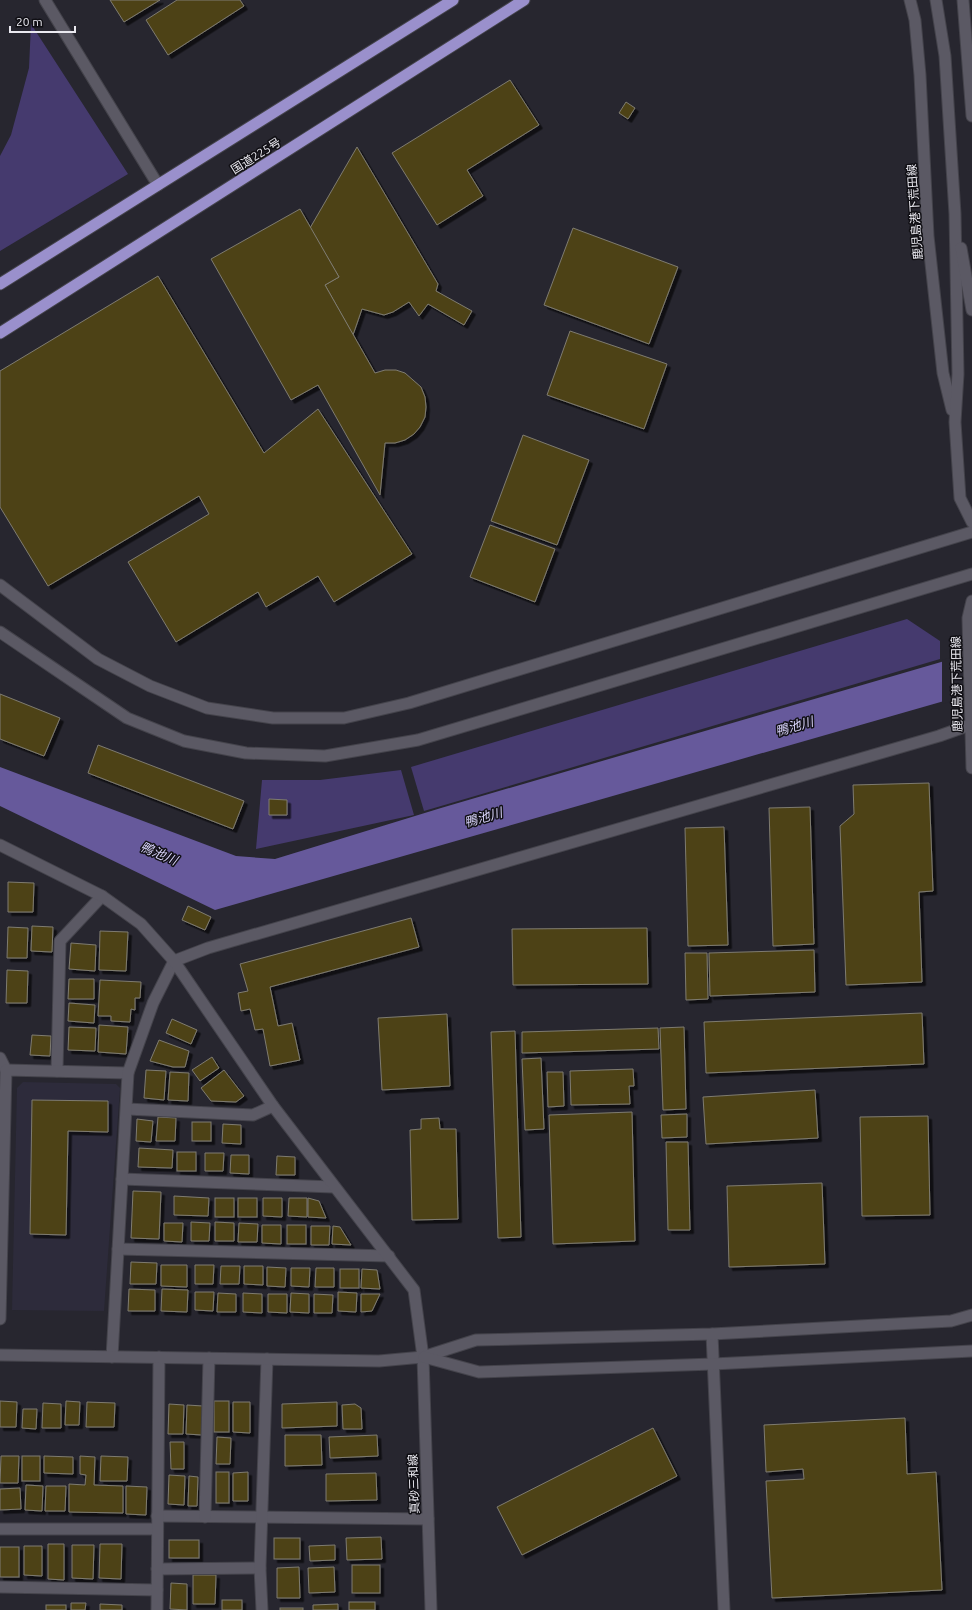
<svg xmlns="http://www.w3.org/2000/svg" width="972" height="1610" font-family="Ubuntu,'Noto Sans JP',sans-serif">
  <defs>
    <filter id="shadow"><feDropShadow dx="3.5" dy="3.5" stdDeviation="0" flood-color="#0009"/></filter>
  </defs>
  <rect width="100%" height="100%" fill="#27262f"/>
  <!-- built -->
  <path fill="#2d2b3b" d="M 23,1082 L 116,1084 L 120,1088 L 104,1311 L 12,1310 L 17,1088 Z"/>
  <!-- green -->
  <g fill="#453a6e">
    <path d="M 31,24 L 128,174 L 0,251 L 0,156 L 11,135 L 29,68 Z"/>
    <path d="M 907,619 L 940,641 L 940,659 L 424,811 L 411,767 Z"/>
    <path d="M 401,770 L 414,815 L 256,849 L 262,780 L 320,780 Z"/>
  </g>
  <!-- water -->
  <path fill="#66599b" d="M 972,653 L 972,693 L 215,910 L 0,806 L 0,767 L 236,856 L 275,859 L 441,808 Z"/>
  <!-- pier -->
  <path fill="#27262f" d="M 972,651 L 972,695 L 942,704 L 942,660 Z"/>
  <!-- building -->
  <g fill="#4e4318" stroke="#7e7b70" filter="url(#shadow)">
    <path d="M 110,0 L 160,0 L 124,22 Z"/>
    <path d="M 177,0 L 240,0 L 244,6 L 168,55 L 146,20 Z"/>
    <path d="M 510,80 L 539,125 L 467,170 L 483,196 L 437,225 L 392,153 Z"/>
    <path d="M 626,102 L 635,108 L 628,119 L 619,113 Z"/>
    <path d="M 357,147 L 438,284 L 436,291 L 472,311 L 464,325 L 428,304 L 419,316 L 409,302 L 393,312 L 384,315 L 362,309 L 353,335 L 325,285 L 339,277 L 310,228 Z"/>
    <path d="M 300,209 L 339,277 L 325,285 L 375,373 L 385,370 L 396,370 L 405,373 L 421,387 L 425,397 L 426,407 L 425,417 L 420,427 L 414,434 L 405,440 L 395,443 L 385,443 L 380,495 L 318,385 L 291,400 L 211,259 Z"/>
    <path d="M 573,228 L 678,267 L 649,344 L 544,305 Z"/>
    <path d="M 158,276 L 264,453 L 318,409 L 412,554 L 334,602 L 318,576 L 266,607 L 258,592 L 176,642 L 128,562 L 209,514 L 199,496 L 48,586 L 0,507 L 0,371 Z"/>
    <path d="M 570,331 L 667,364 L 644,429 L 547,395 Z"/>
    <path d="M 523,435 L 589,460 L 557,545 L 491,521 Z"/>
    <path d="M 490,525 L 555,549 L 535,602 L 470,577 Z"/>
    <path d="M 0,694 L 60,718 L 44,756 L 0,739 Z"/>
    <path d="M 98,745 L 244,801 L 233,829 L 88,773 Z"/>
    <path d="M 929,783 L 933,891 L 919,892 L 922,982 L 846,985 L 840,826 L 854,814 L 853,785 Z"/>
    <path d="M 269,799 L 287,800 L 287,815 L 269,815 Z"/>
    <path d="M 810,807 L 814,944 L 773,946 L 769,808 Z"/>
    <path d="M 724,827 L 728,945 L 688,946 L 685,828 Z"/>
    <path d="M 8,882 L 34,883 L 33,912 L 8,912 Z"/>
    <path d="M 188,906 L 211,917 L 205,930 L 182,920 Z"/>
    <path d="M 411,918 L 419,947 L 270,987 L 278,1026 L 292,1023 L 300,1060 L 270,1066 L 263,1029 L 255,1030 L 250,1009 L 241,1011 L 238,993 L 248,991 L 240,964 Z"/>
    <path d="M 32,926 L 53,927 L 52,952 L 31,951 Z"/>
    <path d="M 8,927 L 28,928 L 27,958 L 7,958 Z"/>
    <path d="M 647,928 L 648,984 L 513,985 L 512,929 Z"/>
    <path d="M 100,931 L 128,932 L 126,971 L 99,970 Z"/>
    <path d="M 71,943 L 96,945 L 95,971 L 69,969 Z"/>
    <path d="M 814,950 L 815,992 L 710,996 L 709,953 Z"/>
    <path d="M 685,953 L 707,953 L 708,999 L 686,1000 Z"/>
    <path d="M 7,970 L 28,971 L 27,1003 L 6,1003 Z"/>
    <path d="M 69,979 L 94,979 L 94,999 L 68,999 Z"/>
    <path d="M 100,980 L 141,982 L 140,998 L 135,998 L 135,1010 L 131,1009 L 130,1022 L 111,1021 L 111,1016 L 98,1016 Z"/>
    <path d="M 69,1003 L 95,1005 L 94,1023 L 68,1021 Z"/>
    <path d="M 922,1013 L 924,1064 L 706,1073 L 704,1022 Z"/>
    <path d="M 447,1014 L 450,1086 L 382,1090 L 378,1018 Z"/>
    <path d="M 172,1019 L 197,1030 L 191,1044 L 166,1033 Z"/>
    <path d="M 99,1025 L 128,1027 L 126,1054 L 98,1052 Z"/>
    <path d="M 69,1027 L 96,1028 L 95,1051 L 68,1050 Z"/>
    <path d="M 684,1027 L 686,1109 L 663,1110 L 660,1028 Z"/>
    <path d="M 658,1028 L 659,1049 L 522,1053 L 522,1032 Z"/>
    <path d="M 515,1031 L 521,1237 L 498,1238 L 491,1032 Z"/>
    <path d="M 32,1035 L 51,1036 L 50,1056 L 30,1055 Z"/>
    <path d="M 159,1040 L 189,1051 L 185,1067 L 173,1067 L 150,1061 Z"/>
    <path d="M 212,1057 L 219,1068 L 200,1081 L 192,1070 Z"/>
    <path d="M 541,1058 L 544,1129 L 525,1130 L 522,1059 Z"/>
    <path d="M 633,1069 L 634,1086 L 629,1086 L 630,1104 L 571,1105 L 570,1071 Z"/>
    <path d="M 146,1070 L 166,1071 L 164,1100 L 144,1098 Z"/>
    <path d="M 224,1070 L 244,1096 L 236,1102 L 211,1101 L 201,1088 Z"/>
    <path d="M 170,1072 L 189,1073 L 188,1101 L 168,1100 Z"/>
    <path d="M 547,1072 L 563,1072 L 564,1106 L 548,1107 Z"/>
    <path d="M 815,1090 L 818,1138 L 706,1144 L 703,1097 Z"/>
    <path d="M 32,1100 L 108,1101 L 108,1132 L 68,1131 L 66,1235 L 30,1234 Z"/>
    <path d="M 632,1112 L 635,1241 L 553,1244 L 549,1115 Z"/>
    <path d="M 687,1114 L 687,1137 L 662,1138 L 661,1115 Z"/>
    <path d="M 928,1116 L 930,1215 L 862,1216 L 860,1117 Z"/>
    <path d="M 158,1117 L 176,1118 L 175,1141 L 156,1141 Z"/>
    <path d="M 439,1118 L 440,1129 L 456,1129 L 458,1219 L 412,1220 L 410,1130 L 421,1129 L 421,1119 Z"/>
    <path d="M 137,1119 L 153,1121 L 151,1142 L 136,1141 Z"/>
    <rect x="192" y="1122" width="19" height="19"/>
    <path d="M 223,1124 L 241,1125 L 241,1144 L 222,1143 Z"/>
    <path d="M 666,1142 L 688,1142 L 690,1230 L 668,1230 Z"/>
    <path d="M 139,1148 L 173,1150 L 172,1168 L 138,1167 Z"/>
    <rect x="177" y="1152" width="19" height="19"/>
    <path d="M 205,1153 L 224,1153 L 223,1171 L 205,1171 Z"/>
    <path d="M 231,1155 L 249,1155 L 249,1174 L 230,1173 Z"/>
    <path d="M 277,1156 L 295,1157 L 295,1175 L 276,1175 Z"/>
    <path d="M 822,1183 L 825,1264 L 729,1267 L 727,1186 Z"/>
    <path d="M 133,1191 L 161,1192 L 159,1239 L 131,1238 Z"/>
    <path d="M 174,1196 L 209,1198 L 208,1216 L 174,1215 Z"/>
    <rect x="215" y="1198" width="19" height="19"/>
    <rect x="238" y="1198" width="19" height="19"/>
    <path d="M 263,1198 L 282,1198 L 282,1217 L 263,1216 Z"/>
    <path d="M 289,1198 L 307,1198 L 307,1217 L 288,1216 Z"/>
    <path d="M 308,1198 L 319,1201 L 326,1218 L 308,1217 Z"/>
    <path d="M 191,1222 L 210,1223 L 209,1241 L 191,1241 Z"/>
    <path d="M 215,1222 L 234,1223 L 234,1241 L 215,1241 Z"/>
    <path d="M 164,1223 L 183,1223 L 182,1242 L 164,1241 Z"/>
    <path d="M 239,1223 L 258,1224 L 257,1242 L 238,1242 Z"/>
    <path d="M 262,1225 L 281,1225 L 281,1244 L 262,1243 Z"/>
    <rect x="287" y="1225" width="19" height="19"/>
    <path d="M 311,1226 L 330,1226 L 329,1245 L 311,1245 Z"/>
    <path d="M 333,1226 L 340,1227 L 351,1245 L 332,1244 Z"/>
    <path d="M 131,1262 L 157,1263 L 156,1284 L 130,1284 Z"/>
    <path d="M 161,1265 L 187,1265 L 187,1287 L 161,1286 Z"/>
    <path d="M 195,1265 L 214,1265 L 213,1284 L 195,1284 Z"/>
    <path d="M 221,1266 L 240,1266 L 239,1284 L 220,1284 Z"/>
    <path d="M 244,1266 L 263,1266 L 263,1285 L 244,1284 Z"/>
    <path d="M 267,1267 L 286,1268 L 285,1287 L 267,1286 Z"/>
    <path d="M 291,1268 L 310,1268 L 309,1287 L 291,1286 Z"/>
    <path d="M 316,1268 L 334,1268 L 334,1287 L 315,1287 Z"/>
    <rect x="340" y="1269" width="19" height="19"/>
    <path d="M 362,1269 L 377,1270 L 380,1289 L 361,1288 Z"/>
    <path d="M 129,1289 L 155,1290 L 155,1311 L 128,1311 Z"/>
    <path d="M 162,1289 L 188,1290 L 187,1312 L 161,1311 Z"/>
    <path d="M 195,1292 L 214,1292 L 213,1311 L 195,1310 Z"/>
    <path d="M 338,1292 L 357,1293 L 356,1312 L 338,1311 Z"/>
    <path d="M 218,1293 L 236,1294 L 236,1312 L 217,1312 Z"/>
    <path d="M 243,1293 L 262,1294 L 262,1313 L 243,1312 Z"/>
    <path d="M 291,1293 L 309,1294 L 309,1313 L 290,1312 Z"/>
    <path d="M 268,1294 L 287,1294 L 287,1313 L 268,1312 Z"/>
    <path d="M 314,1294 L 333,1295 L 332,1313 L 314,1313 Z"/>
    <path d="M 361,1294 L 380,1294 L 372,1311 L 361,1312 Z"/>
    <path d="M 0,1401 L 17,1402 L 16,1427 L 0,1427 Z"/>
    <path d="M 66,1401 L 80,1402 L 79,1425 L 65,1425 Z"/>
    <rect x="214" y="1401" width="15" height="31"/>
    <path d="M 87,1402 L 115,1403 L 114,1427 L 86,1427 Z"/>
    <path d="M 233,1402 L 250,1402 L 250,1433 L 233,1432 Z"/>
    <path d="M 337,1402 L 337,1426 L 282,1428 L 282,1404 Z"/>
    <path d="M 43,1403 L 61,1404 L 61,1428 L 42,1428 Z"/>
    <path d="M 169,1404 L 184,1405 L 183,1434 L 168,1434 Z"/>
    <path d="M 355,1404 L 361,1408 L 362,1429 L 343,1429 L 342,1405 Z"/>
    <path d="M 187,1405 L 203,1406 L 202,1435 L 186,1434 Z"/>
    <path d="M 23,1409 L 37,1409 L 36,1429 L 22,1428 Z"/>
    <path d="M 905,1418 L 907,1474 L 936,1472 L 942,1590 L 772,1598 L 766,1481 L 804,1479 L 803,1469 L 766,1472 L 764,1425 Z"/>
    <path d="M 653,1428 L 677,1476 L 522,1555 L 497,1507 Z"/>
    <path d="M 285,1435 L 321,1435 L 322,1465 L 285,1466 Z"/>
    <path d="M 377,1435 L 378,1456 L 330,1458 L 329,1437 Z"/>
    <path d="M 217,1437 L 231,1438 L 230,1464 L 216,1464 Z"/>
    <path d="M 170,1442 L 184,1442 L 184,1469 L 171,1469 Z"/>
    <path d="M 1,1456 L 19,1456 L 18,1483 L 0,1483 Z"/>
    <rect x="22" y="1456" width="18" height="25"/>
    <path d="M 44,1456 L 73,1457 L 73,1474 L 44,1473 Z"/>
    <path d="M 80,1456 L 95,1457 L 94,1485 L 123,1486 L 123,1513 L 69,1512 L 69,1484 L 85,1485 L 86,1475 L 80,1474 Z"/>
    <path d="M 101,1456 L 128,1457 L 127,1481 L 100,1481 Z"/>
    <rect x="216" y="1472" width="13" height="31"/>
    <path d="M 248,1472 L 248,1501 L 233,1501 L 233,1473 Z"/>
    <path d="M 376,1473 L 377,1500 L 326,1501 L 326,1474 Z"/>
    <path d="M 169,1475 L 185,1476 L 184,1505 L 168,1504 Z"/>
    <path d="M 189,1476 L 198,1477 L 197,1506 L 188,1506 Z"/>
    <path d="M 26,1485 L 43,1486 L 42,1511 L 25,1510 Z"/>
    <path d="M 46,1486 L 66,1486 L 65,1511 L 45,1511 Z"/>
    <path d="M 126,1486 L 147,1487 L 146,1515 L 126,1514 Z"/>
    <path d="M 20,1488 L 21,1509 L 0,1510 L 0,1489 Z"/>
    <path d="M 381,1537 L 382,1559 L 347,1560 L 346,1538 Z"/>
    <rect x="274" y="1538" width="26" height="21"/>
    <rect x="169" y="1540" width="30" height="18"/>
    <path d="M 48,1544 L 64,1544 L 64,1580 L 48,1579 Z"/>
    <path d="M 100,1544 L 122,1544 L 121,1579 L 99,1578 Z"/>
    <path d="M 72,1545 L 94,1545 L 93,1579 L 72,1578 Z"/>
    <path d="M 335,1545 L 335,1560 L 310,1561 L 309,1546 Z"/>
    <path d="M 24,1546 L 42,1546 L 42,1576 L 24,1575 Z"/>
    <rect x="0" y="1547" width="19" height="30"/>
    <rect x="352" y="1565" width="28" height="28"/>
    <path d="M 299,1567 L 300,1598 L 277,1598 L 277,1568 Z"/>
    <path d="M 334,1567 L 335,1592 L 309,1593 L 308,1568 Z"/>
    <path d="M 193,1575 L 216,1575 L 215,1604 L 193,1604 Z"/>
    <path d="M 171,1583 L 187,1584 L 187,1610 L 170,1609 Z"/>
    <rect x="222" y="1600" width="20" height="10"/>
    <rect x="349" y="1602" width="26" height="8"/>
    <path d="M 71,1603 L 86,1603 L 85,1610 L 71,1610 Z"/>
    <path d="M 100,1604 L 122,1605 L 122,1610 L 100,1610 Z"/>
    <path d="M 338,1604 L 338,1610 L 313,1610 L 313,1605 Z"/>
    <rect x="46" y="1605" width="20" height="5"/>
    <rect x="280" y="1608" width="23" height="2"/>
  </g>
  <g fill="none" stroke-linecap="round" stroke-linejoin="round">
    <!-- minor casing -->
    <g stroke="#44434b" stroke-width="13">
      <g id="minor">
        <path d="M 45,0 L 158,185"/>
        <path d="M 0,1058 L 6,1070"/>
        <path d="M 57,1071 L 60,941 L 102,896"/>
        <path d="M 127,1109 L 253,1115 L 273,1106"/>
        <path d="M 122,1179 L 333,1187"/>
        <path d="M 118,1249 L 389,1256"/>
        <path d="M 0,1319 L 6,1070 L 128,1073"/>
        <path d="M 712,1334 L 724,1610"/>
        <path d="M 112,1357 L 128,1073 L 153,1003 L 174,961 L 208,948 L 939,736 L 970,725"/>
        <path d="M 157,1516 L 428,1519"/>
        <path d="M 205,1517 L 209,1358"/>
        <path d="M 0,1529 L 157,1529"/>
        <path d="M 157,1569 L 260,1568"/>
        <path d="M 0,1587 L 157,1590"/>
        <path d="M 157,1610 L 159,1357"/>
        <path d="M 262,1610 L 260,1568 L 267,1359"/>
      </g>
    </g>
    <!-- tertiary casing -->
    <g stroke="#44434b" stroke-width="13">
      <g id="tertiary">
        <path d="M 0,585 L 98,659 L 150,686 L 207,708 L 273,718 L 344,718 L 409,703 L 972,532"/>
        <path d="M 0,632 L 127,718 L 184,741 L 246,753 L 325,756 L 418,740 L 972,574"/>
        <path d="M 0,845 L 102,896 L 141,924 L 174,961 L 273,1106 L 414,1290 L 423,1357 L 431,1610"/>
        <path d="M 0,1355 L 379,1361 L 423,1357 L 476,1340 L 712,1334 L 951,1321 L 972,1315"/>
        <path d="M 424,1357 L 479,1372 L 713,1364 L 972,1351"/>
      </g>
    </g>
    <!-- secondary casing -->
    <g stroke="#44434b" stroke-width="13">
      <g id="secondary">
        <path d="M 910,0 L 915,20 L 920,75 L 928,236 L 943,373 L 952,410"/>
        <path d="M 936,0 L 945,56 L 955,214 L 958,374 L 955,422 L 960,498 L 972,522"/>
        <path d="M 963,0 L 972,116"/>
        <path d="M 961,248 L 972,310"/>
        <path d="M 972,601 L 968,618 L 972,768"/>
      </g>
    </g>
    <!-- trunk casing -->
    <g stroke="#44434b" stroke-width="13">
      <g id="trunk">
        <path d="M 0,284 L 453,0"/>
        <path d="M 0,333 L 524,0"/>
      </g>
    </g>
    <!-- minor -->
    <use href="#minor" stroke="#5b5964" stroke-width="11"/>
    <!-- tertiary -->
    <use href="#tertiary" stroke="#5b5964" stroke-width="11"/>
    <!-- secondary -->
    <use href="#secondary" stroke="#5b5964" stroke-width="11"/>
    <!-- trunk -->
    <use href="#trunk" stroke="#9a90cc" stroke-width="11"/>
  </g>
  <g text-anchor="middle" stroke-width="3" stroke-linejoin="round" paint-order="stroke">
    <!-- street labels -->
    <g font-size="12" fill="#eae9f0" stroke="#100f14">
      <text transform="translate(256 156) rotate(-32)" y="4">国道225号</text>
      <text transform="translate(915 212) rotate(-94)" y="4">鹿児島港下荒田線</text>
      <text transform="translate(957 684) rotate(-91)" y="4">鹿児島港下荒田線</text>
      <text transform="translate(414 1484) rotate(-92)" y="4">真砂三和線</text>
    </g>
    <!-- water labels -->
    <g font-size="13" font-style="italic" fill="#d9d4fb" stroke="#100f14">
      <text transform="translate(794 726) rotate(-16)" y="5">鴨池川</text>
      <text transform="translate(483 817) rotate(-16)" y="5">鴨池川</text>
      <text transform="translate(159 853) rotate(23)" y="5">鴨池川</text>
    </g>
  </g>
  <!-- scale -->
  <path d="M10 26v6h65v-6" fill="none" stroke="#eae9f0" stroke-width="2"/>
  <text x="16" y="26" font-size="12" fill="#eae9f0" stroke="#100f14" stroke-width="3" paint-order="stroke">20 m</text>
</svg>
